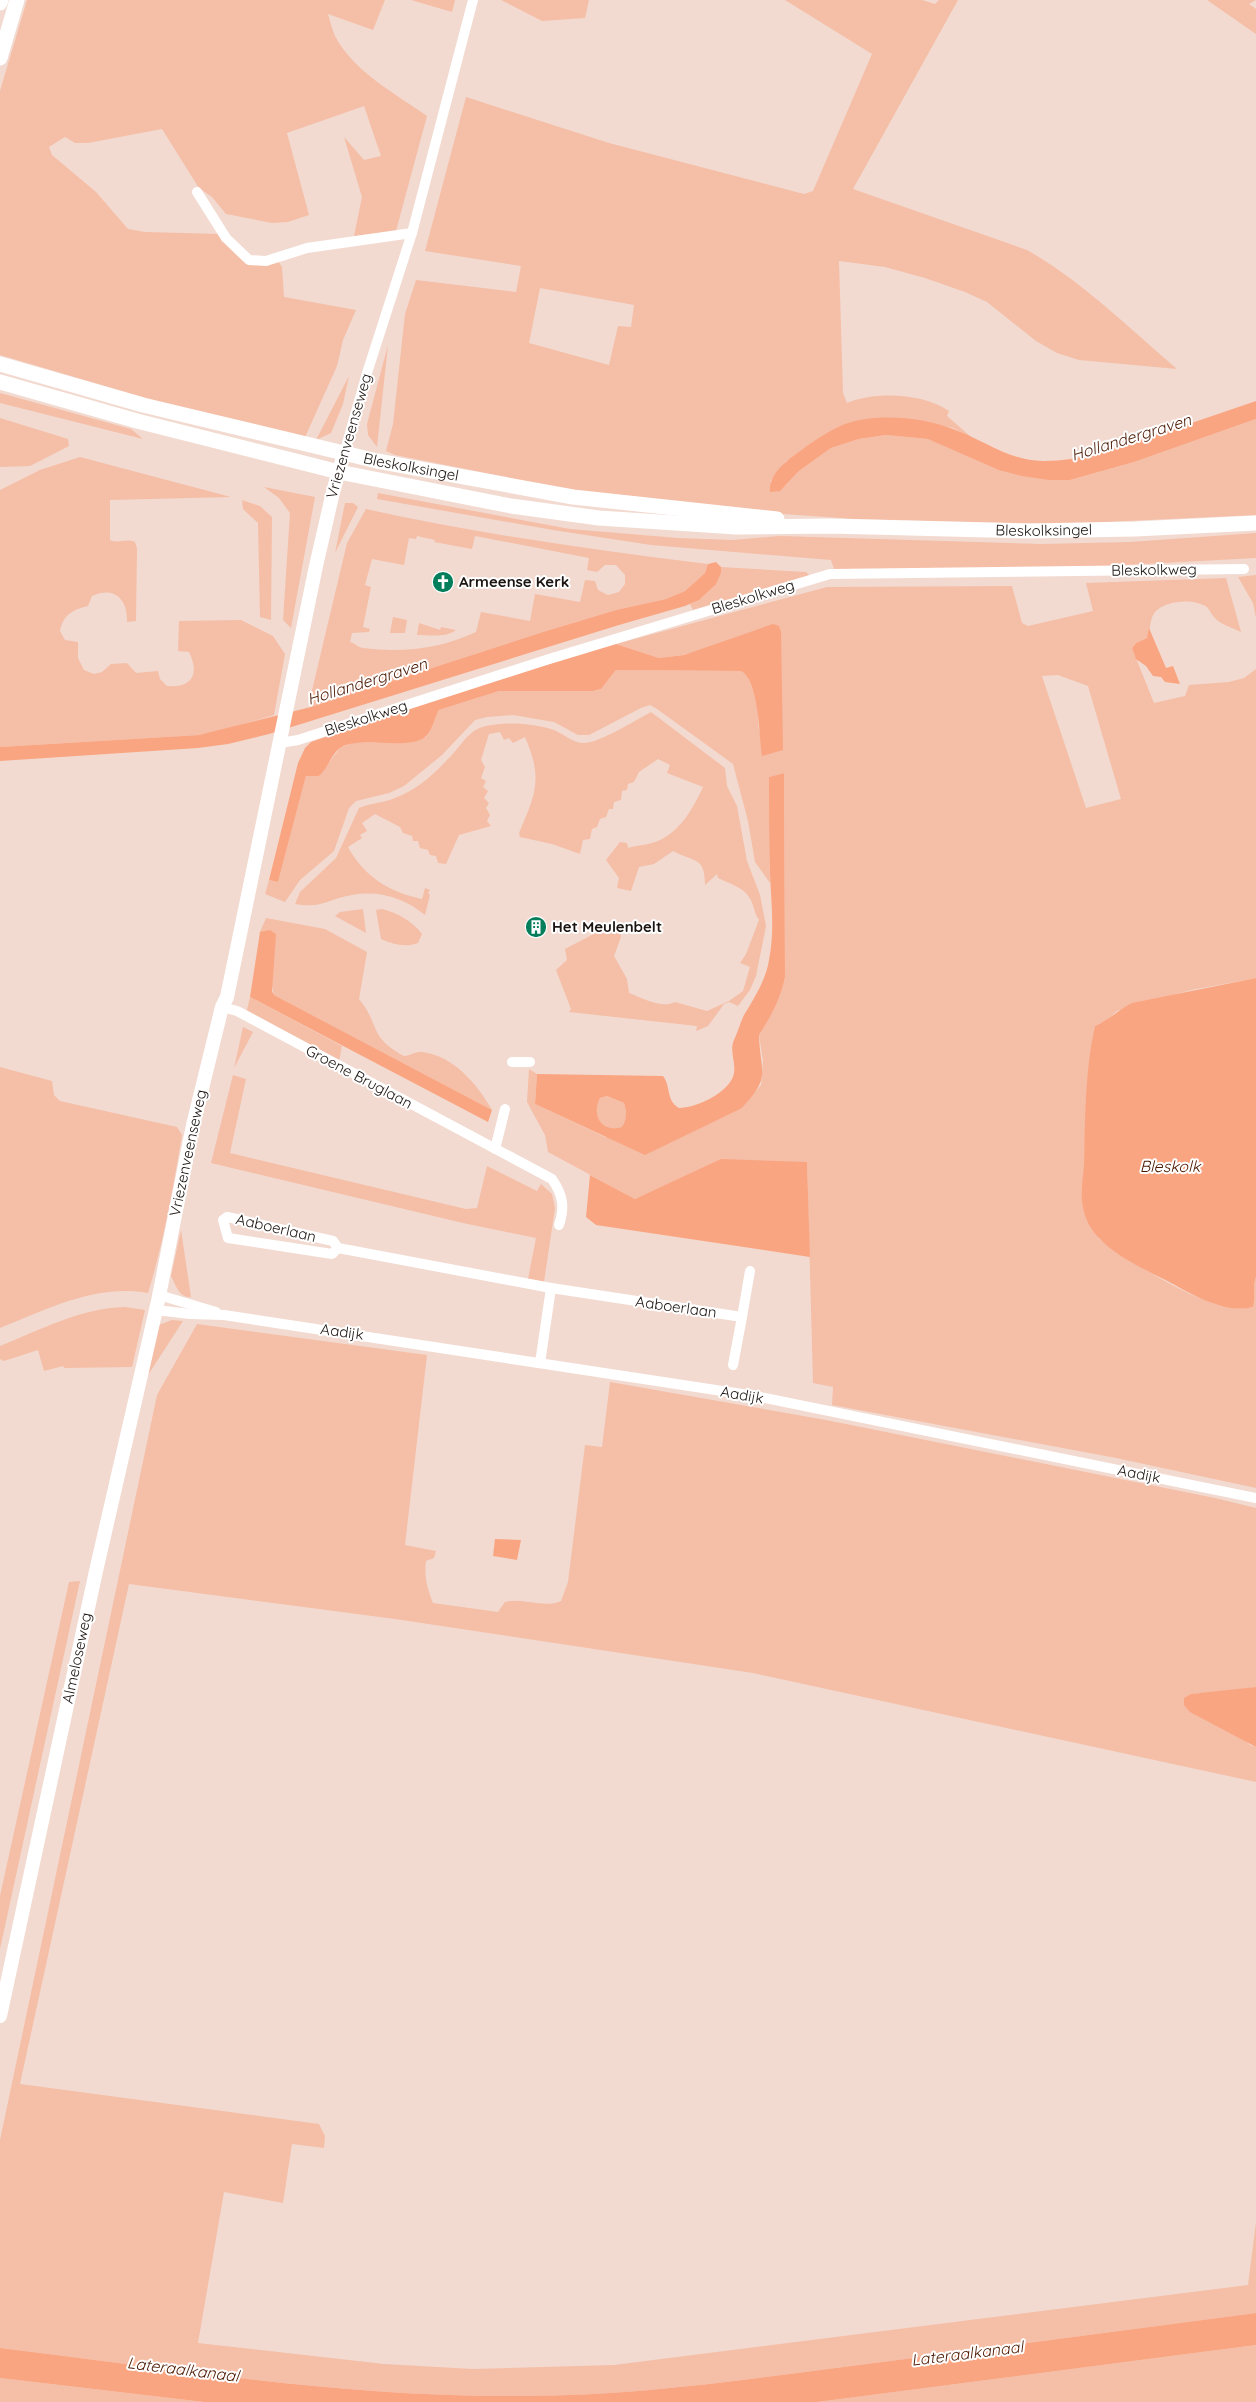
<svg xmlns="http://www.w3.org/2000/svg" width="1256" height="2402" font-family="Quicksand,sans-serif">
  <rect width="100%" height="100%" fill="#f2dad0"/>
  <!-- green -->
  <g fill="#f5bea7" fill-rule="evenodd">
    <path d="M 27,0 L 385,0 L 373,30 L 328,14 C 330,21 332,29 335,36 C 353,71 396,94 427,116 L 396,231 L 354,236 L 362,197 L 344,137 L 364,160 L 381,156 L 364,106 L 287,133 L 309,215 L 288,222 L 272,223 L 226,214 L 212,197 L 199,188 L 162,129 L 88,143 L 75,143 L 65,137 L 49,147 L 52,155 L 96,192 L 128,229 L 145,232 L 220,234 L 247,259 L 274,255 L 282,267 L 284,297 L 356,310 L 343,340 L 337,366 L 302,444 L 0,355 L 0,91 Z"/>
    <path d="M 411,0 L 455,0 L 452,12 Z"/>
    <path d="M 501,0 L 589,0 L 585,18 L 542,21 Z"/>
    <path d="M 785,0 L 922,0 L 935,4 L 939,0 L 958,0 L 853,189 L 1027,250 C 1082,281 1129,328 1177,369 L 1079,360 L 1057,353 L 1036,341 L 987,302 L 965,292 L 925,278 L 885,267 L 839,261 L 843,393 L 847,403 C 874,391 924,393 949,411 L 947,416 L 971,437 L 953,428 L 908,419 L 786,461 L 770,482 L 785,486 L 799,471 L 831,448 L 859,439 L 886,435 L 928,439 L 1049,480 L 1070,480 L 1134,462 L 1256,419 L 1256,515 L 1061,524 L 855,519 L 740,511 L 549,488 L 511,478 L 395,455 L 386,451 L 393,424 L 405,314 L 416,280 L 516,292 L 521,266 L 425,251 L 466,97 L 609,143 L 804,194 L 813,191 L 872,54 ZM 540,288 L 634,305 L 631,327 L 618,326 L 609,365 L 529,343 Z"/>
    <path d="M 1207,0 L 1256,0 L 1249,4 L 1256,9 L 1256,34 Z"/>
    <path d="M 388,345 L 377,447 L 368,435 L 367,424 Z"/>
    <path d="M 349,376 L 343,404 L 331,433 L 316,440 Z"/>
    <path d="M 0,393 L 131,429 L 143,439 L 0,403 Z"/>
    <path d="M 0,418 L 68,439 L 69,446 L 30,466 L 0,467 Z"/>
    <path d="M 80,457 L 231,497 L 110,500 L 110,540 C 119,544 126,538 135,542 L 137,549 L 136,621 L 127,622 C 128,599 114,586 92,596 L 88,606 C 72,610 63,615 60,631 L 65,640 L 78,642 L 78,658 L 84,670 L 94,674 L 102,672 L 111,664 L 127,663 L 136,673 L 158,671 L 160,679 L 167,686 C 192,688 200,674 189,652 L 178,651 L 179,621 L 241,620 L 273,636 L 285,654 L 274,715 L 220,731 L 199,735 L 0,747 L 0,490 L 40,470 Z"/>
    <path d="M 264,487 L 315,497 L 291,628 L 283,620 L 290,513 L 279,498 Z"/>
    <path d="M 378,493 L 570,529 L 678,538 L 733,540 L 780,536 L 1042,544 L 1130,542 L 1256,533 L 1256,558 L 1049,569 L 834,569 L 831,560 L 651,545 L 553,530 L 377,499 Z"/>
    <path d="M 242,500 L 260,506 L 272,517 L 271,620 L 260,617 L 258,523 L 243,509 Z"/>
    <path d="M 345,503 L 353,503 L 358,507 L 335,553 Z"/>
    <path d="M 366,509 C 479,534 593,550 708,564 L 705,573 L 685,591 L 666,599 L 616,610 L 543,632 L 311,707 L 309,703 L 347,543 ZM 417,536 L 435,540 L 434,542 L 472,549 L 475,536 L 589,558 L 587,570 L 597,572 L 605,565 L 616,565 L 625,575 L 625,584 L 619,592 L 608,595 L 598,590 L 595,581 L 585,580 L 580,602 L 535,594 L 530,621 L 481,612 L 476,632 C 440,649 402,653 363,648 C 357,647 355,643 350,642 L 352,633 L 369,632 L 370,629 L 363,627 L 371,587 L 365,585 L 372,559 L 404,565 L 409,538 L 416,539 Z"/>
    <path d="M 721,567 L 806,572 L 810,576 L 693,610 L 690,604 C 702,599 721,580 721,567 Z"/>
    <path d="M 1256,575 L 1256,618 L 1253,603 L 1238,577 Z"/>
    <path d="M 1226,578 L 1241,632 C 1233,628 1219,624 1214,617 C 1211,614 1210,610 1207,607 C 1194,598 1165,600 1155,612 C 1149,620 1151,630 1147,638 L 1136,643 L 1132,648 L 1154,703 L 1185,696 L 1189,685 L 1229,682 L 1244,678 L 1256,669 L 1256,978 L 1191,990 L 1117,1011 L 1107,1020 L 1095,1026 L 1084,1155 L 1099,1239 C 1132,1262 1214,1318 1253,1307 C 1256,1296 1252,1287 1256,1277 L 1256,1488 L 1116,1458 L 832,1405 L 833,1387 L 813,1383 L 807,1162 L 668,1184 L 635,1199 L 548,1152 L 545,1135 L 527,1102 L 529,1069 L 537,1074 L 535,1104 L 605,1137 L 742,1108 L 761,1085 L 763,1061 L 759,1035 C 771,1017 781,998 785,977 L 784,773 L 769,777 L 770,883 L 755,862 L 748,821 L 733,764 L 657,709 L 650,705 L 641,708 L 589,735 L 578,735 L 554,722 L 513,715 L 487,717 L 475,720 L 442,755 L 404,786 L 389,793 L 356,801 L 349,808 L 334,851 L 300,880 L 285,902 L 265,894 L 269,880 L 278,882 L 306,776 L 319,776 L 340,748 L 354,742 L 372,743 L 426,737 L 439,710 L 499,691 L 593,691 L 601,689 L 616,670 L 741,671 C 760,679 757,714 759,731 L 782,750 L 779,626 L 684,655 L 659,658 L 616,644 L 827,587 L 1012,586 L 1022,623 L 1028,626 L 1093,611 L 1086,583 ZM 1058,675 L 1088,686 L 1121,799 L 1086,808 L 1042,676 Z"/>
    <path d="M 393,617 L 407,620 L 405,633 L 390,633 Z"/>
    <path d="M 419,623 L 440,630 L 441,627 L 456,630 C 446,638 429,635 417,635 Z"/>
    <path d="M 651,712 L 725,768 L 727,786 L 737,806 L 747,861 L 760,895 L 766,926 L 756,976 L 750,990 L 738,1006 L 729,1002 L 724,1004 L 708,1026 L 696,1031 L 697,1026 L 569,1012 L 571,1009 L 556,970 L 567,960 L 565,949 L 609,926 L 620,931 L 621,937 L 614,956 L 627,979 L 629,993 C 642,998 662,1009 675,1002 L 707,1011 L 729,1001 L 743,991 L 750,967 L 740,963 L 746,954 L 759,920 C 754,913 754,904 749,897 C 743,887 728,883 718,878 L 717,874 L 705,885 C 705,856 695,863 673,851 L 654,864 L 639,867 L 631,891 L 617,888 L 619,878 L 606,860 L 620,842 L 627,843 L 628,848 C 637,845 649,845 658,841 C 681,831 693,808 703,787 L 667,773 L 670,765 L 658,759 L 639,772 L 634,782 L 628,784 L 627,790 L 622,791 L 621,800 L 614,802 L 613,809 L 609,809 L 606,817 L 600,819 L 597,827 L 592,829 L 590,839 L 583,840 L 580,854 L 552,844 L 520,837 L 519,833 C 536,793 543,779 525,737 L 513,743 L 509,738 L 504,740 L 500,732 L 489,734 L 481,760 L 485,767 L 481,778 L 486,781 L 483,787 L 488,791 L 484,798 L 489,803 L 486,808 L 490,815 L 487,821 L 491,826 L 459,835 L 446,864 L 438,863 L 436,856 L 430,855 L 428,850 L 420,848 L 418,841 L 413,841 L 412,836 L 403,833 L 400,827 L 375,814 L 362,823 L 367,831 L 360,835 L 362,838 L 348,847 C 364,877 390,892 422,899 L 425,888 L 430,890 L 428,893 L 430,895 L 425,915 C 404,898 380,890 352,895 C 328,899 321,909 295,904 L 300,892 L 336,858 L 359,808 C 371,803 383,803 395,798 C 415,791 433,775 447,760 C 458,750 468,731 482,727 C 503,721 534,723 554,730 C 564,734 574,744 585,743 C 601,742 636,720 651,712 Z"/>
    <path d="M 363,909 L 366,933 L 335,916 L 340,912 Z"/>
    <path d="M 382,909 C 398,913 412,921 422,934 L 418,943 C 405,948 393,944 381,939 L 376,910 Z"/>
    <path d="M 266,918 L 325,929 L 367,952 L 359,999 C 380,1024 368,1037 404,1056 C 410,1056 417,1051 422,1052 C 454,1056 477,1084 492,1110 L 274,995 L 260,932 Z"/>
    <path d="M 250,997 L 342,1046 L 339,1061 L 247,1010 Z"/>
    <path d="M 243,1027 L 253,1032 L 234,1068 Z"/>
    <path d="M 0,1067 L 52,1081 L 54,1095 L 60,1101 L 177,1127 L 182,1135 C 173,1188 164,1241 148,1293 C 95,1284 48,1309 0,1328 Z"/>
    <path d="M 233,1075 L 246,1079 L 230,1153 L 466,1209 L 477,1208 L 487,1166 L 537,1191 L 541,1184 L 552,1194 L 555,1208 L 544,1282 L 528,1279 L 536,1238 L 463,1223 L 211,1163 Z"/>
    <path d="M 607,1096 L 624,1103 C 627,1112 627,1119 623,1127 C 601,1133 591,1115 600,1098 Z"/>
    <path d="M 181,1230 L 191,1297 C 179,1298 176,1285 171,1276 Z"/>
    <path d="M 125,1307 L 145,1310 L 132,1367 L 64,1368 L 63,1366 L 44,1371 L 38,1350 L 4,1361 L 0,1359 L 0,1346 C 40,1330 81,1308 125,1307 Z"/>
    <path d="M 172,1320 L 183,1321 L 148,1375 L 159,1325 Z"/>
    <path d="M 197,1324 L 427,1355 L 405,1545 L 436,1551 L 434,1558 L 426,1561 C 424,1576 427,1588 433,1603 L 498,1612 L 505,1602 C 523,1597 544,1609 561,1601 L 568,1582 L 585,1445 L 602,1447 L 610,1382 L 826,1420 L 1215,1498 L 1256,1508 L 1256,1687 L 1212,1693 L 1195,1693 L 1250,1745 L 1256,1747 L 1256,1782 L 753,1673 L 395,1619 L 129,1584 L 20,2084 L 319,2124 L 325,2136 L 324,2148 L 292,2144 L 283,2203 L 224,2192 L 198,2343 L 384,2364 L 473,2369 L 614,2365 L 1248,2285 L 1256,2222 L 1256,2313 C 1124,2330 992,2348 859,2365 C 748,2379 637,2396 524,2396 C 350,2398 173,2369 0,2348 L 0,2140 L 157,1395 Z"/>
    <path d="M 80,1581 L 0,1949 L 0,1896 L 69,1582 Z"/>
    <path d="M 1256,2345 L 1256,2402 L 817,2402 Z"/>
    <path d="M 0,2378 L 204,2402 L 0,2402 Z"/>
  </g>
  <!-- water -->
  <g fill="#faa581" fill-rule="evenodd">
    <path d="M 1256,401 L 1256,419 L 1134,462 L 1070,480 L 1049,480 L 1022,476 L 999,470 L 928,439 L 886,435 L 859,439 L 831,448 L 799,471 L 780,491 L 770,492 C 769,472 788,460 803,449 C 815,440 830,430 845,424 C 877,413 922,417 953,429 C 984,440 1011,462 1045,461 C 1078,461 1110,450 1141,440 C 1180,427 1218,414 1256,401 Z"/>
    <path d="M 716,562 L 721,567 L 721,573 L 716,584 L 699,600 L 685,606 L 619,625 L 269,734 L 228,744 L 198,748 L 0,761 L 0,747 L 199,735 L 311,707 L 543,632 L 616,610 L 666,599 L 685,591 L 705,573 L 708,564 Z"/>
    <path d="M 773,624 L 779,626 L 781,632 L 783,750 L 762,756 C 759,736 759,679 741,671 L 616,670 L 601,689 L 593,691 L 499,691 L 439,710 C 435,717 431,733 425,737 C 407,751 359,735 340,748 C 331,755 328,768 319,776 L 306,776 L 278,882 L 269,880 L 298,763 L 305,748 L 311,742 L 451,694 L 616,644 L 659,658 L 684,655 Z"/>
    <path d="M 1149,628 L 1166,668 L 1173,666 L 1180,684 L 1165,682 L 1161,677 L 1153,676 L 1146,666 L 1136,659 L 1132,648 L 1136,643 L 1147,638 Z"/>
    <path d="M 784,773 L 785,977 C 781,998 771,1017 759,1035 C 760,1073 772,1076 742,1108 L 645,1155 L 535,1104 L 537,1074 L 663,1076 C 671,1086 666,1101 679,1108 C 696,1108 731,1092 734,1073 C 736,1062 729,1050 734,1040 C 738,1032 740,1023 744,1015 C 754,998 766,980 769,960 C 775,930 771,902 770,873 C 769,841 769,809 769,777 ZM 607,1096 L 624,1103 C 627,1112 627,1119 622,1127 C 602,1133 591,1116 600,1098 Z"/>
    <path d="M 270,930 L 276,934 L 272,991 L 274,995 L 492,1110 L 488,1122 L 250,997 L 260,932 Z"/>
    <path d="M 1256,978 L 1256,1277 C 1252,1287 1256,1296 1253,1307 C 1226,1314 1195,1296 1171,1283 C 1145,1269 1108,1254 1091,1228 C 1087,1222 1084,1213 1083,1207 C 1080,1194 1083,1178 1084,1165 C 1085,1119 1085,1070 1095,1026 C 1109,1020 1118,1010 1132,1003 Z"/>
    <path d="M 721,1159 L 807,1162 L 810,1257 L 596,1225 L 586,1217 L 590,1175 L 635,1199 Z"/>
    <path d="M 495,1539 L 521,1540 L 517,1560 L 493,1556 Z"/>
    <path d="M 1256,1687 L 1256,1747 L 1190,1712 L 1184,1705 L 1184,1698 L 1191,1694 Z"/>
    <path d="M 1256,2313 L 1256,2345 L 817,2402 L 204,2402 L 0,2378 L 0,2348 C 174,2369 349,2398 524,2396 C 637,2396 748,2379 859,2365 C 992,2348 1124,2330 1256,2313 Z"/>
  </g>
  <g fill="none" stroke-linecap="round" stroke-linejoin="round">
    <!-- street -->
    <g stroke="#fff" stroke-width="10">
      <path d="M 197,192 L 226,238 L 249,260 L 266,261 L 307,248 L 412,233"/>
      <path d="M 344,454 L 367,373 L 412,233 L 473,0"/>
      <path d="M 280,743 L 298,740 L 549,659 L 830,574 L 1244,569"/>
      <path d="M 222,1007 L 237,1011 L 552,1179 C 563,1195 565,1207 559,1225"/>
      <path d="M 512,1062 L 530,1062"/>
      <path d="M 495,1149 L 505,1109"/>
      <path d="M 338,1248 L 332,1254 L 228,1238 L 223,1220 L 227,1217 L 232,1218 L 333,1241 L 338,1248 L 551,1288 L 742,1317 L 733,1365"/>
      <path d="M 159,1295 L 216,1312"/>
      <path d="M 156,1310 L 190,1314 L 224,1315 L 755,1396 L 1256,1498"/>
      <path d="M 742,1317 L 750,1271"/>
      <path d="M 540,1363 L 551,1288"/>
    </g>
    <!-- secondary -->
    <path stroke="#fff" stroke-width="14" d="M 0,2016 L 96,1571 L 158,1301 L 193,1125 L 222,1007 L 227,997 L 316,566 L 333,492 L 344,454"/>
    <!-- primary -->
    <g stroke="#fff" stroke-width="15">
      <path d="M 0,3 L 1,0"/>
      <path d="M 0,58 L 17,0"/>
      <path id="s1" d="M 0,364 L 143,405 L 377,461 L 573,497 L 777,519"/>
      <path id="s2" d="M 0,382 L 137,421 L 339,472 L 511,506 L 599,518 L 736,527 L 830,526 L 1029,531 L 1135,529 L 1256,523"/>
    </g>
  </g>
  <!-- icons -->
  <defs>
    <g id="church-disc" transform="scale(1.125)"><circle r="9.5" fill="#057e5c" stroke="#fff"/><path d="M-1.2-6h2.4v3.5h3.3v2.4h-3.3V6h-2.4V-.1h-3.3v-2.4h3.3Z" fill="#fff"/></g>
    <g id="building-disc" transform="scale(1.125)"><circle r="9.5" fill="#057e5c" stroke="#fff"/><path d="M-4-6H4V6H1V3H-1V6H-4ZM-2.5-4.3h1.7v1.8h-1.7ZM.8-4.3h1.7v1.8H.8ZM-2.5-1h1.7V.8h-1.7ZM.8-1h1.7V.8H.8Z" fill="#fff"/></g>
  </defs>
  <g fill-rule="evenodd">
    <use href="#church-disc" x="443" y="582"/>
    <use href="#building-disc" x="536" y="927"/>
  </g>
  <g text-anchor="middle" stroke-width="4" stroke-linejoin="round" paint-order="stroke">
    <!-- street labels -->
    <g font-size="15" fill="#1c1411" stroke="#fff">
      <text transform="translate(349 436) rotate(-74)" y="5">Vriezenveenseweg</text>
      <text dy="5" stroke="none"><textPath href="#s1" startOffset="424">Bleskolksingel</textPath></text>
      <text dy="5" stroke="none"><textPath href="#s2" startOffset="1060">Bleskolksingel</textPath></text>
      <text transform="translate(1154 570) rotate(-1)" y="5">Bleskolkweg</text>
      <text transform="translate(753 597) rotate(-17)" y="5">Bleskolkweg</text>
      <text transform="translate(366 718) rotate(-18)" y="5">Bleskolkweg</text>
      <text transform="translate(359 1077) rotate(28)" y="5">Groene Bruglaan</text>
      <text transform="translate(188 1153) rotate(-78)" y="5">Vriezenveenseweg</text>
      <text transform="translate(276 1228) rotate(13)" y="5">Aaboerlaan</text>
      <text transform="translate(676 1307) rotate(8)" y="5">Aaboerlaan</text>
      <text transform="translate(342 1332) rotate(8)" y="5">Aadijk</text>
      <text transform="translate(742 1395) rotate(10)" y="5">Aadijk</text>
      <text transform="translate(1139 1474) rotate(11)" y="5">Aadijk</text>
      <text transform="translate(77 1658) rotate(-78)" y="5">Almeloseweg</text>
    </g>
    <!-- poi labels -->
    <g font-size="15" font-weight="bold" fill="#1c1411" stroke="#fff" text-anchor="start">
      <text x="459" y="587">Armeense Kerk</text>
      <text x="552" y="932">Het Meulenbelt</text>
    </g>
    <!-- water labels -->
    <g font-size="16" font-style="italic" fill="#4b1800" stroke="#fff">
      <text transform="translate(1131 437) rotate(-17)" y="6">Hollandergraven</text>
      <text transform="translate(367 681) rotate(-17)" y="6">Hollandergraven</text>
      <text x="1170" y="1172">Bleskolk</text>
      <text transform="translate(967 2353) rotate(-7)" y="6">Lateraalkanaal</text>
      <text transform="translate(183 2369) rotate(7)" y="6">Lateraalkanaal</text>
    </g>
  </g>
</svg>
